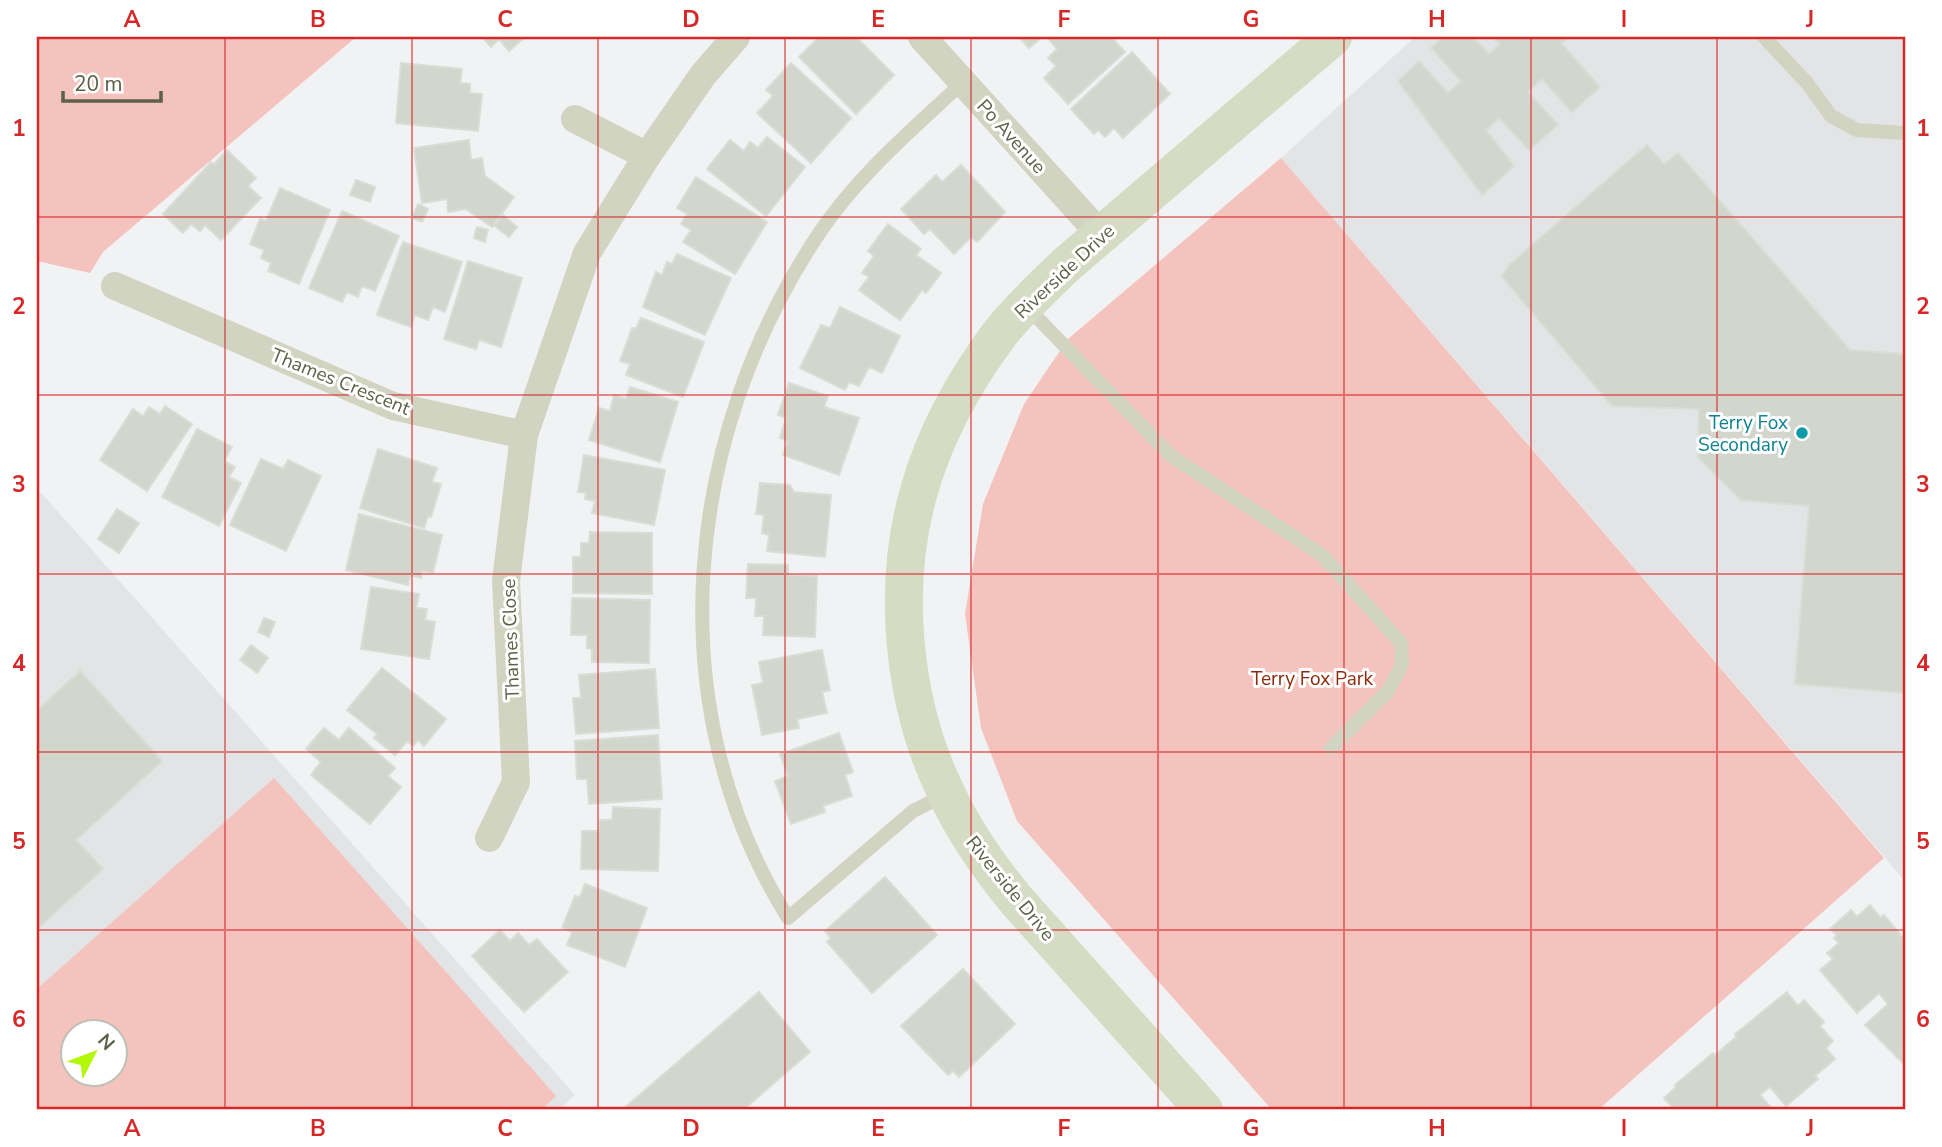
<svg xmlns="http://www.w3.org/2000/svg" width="1942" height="1147" font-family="'Nunito Sans',sans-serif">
  <rect width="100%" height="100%" fill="#f1f2f4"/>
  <!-- education -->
  <g fill="#e2e4e5" fill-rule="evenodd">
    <path d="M 1415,37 L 1905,37 L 1905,881 L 1281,158 Z"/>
    <path d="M 37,488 L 575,1095 L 559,1110 L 37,1110 ZM 74,1032 L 116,1032 L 116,1074 L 74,1074 Z"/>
  </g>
  <!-- green -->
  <g fill="#f4c3bd" fill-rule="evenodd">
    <path d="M 37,37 L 356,37 L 103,252 L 90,273 L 37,261 Z"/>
    <path d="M 1281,158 L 1884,858 L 1598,1110 L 1272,1110 L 1017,821 L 981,728 L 965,614 L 983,504 L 1024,404 L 1068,339 Z"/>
    <path d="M 274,778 L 556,1096 L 541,1110 L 37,1110 L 37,989 ZM 74,1032 L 116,1032 L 116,1074 L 74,1074 Z"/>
  </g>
  <!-- building -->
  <g fill="#d3d6cd" stroke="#daddd5" stroke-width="2">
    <path d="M 482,37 L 525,37 L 509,51 L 499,39 L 491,47 Z"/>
    <path d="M 819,37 L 837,37 L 841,40 L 844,37 L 856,37 L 894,75 L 856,114 L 799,57 Z"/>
    <path d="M 1019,37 L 1042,37 L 1029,48 Z"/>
    <path d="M 1050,37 L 1111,37 L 1125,52 L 1068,104 L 1044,78 L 1056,66 L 1048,58 L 1057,49 L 1048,38 Z"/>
    <path d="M 1443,37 L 1473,37 L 1489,54 L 1500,44 L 1493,37 L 1568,37 L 1561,43 L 1600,87 L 1572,112 L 1542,79 L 1528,92 L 1558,125 L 1529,150 L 1499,118 L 1486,130 L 1514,166 L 1482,195 L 1398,81 L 1419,61 L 1448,93 L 1461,81 L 1431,48 Z"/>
    <path d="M 1132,52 L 1170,94 L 1123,138 L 1114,128 L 1105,137 L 1098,130 L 1094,134 L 1071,109 Z"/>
    <path d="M 401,63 L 462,69 L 460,83 L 470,84 L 470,93 L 482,94 L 478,131 L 396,123 Z"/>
    <path d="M 791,63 L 851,118 L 811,163 L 757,113 L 773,96 L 766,90 Z"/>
    <path d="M 767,137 L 805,167 L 766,216 L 707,169 L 730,140 L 744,151 L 750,142 L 758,148 Z"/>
    <path d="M 469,140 L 471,160 L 482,158 L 485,176 L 514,197 L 492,227 L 466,209 L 448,212 L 447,199 L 422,203 L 414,148 Z"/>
    <path d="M 1647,145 L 1664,164 L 1678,153 L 1850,350 L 1905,354 L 1905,693 L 1795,684 L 1809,506 L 1741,500 L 1698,457 L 1699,409 L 1612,406 L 1502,277 L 1508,266 Z"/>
    <path d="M 227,150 L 256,178 L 248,186 L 261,198 L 221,240 L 205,225 L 200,231 L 191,224 L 183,233 L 163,214 L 211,162 L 214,164 Z"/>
    <path d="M 961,165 L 1005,212 L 977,242 L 971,237 L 954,254 L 930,229 L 924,234 L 901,209 L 936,175 L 942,182 Z"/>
    <path d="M 696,177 L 767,222 L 735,274 L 683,242 L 691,230 L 681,224 L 687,214 L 677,208 Z"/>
    <path d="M 356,180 L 375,187 L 370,202 L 350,195 Z"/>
    <path d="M 280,188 L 330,210 L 299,284 L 268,271 L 271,263 L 261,258 L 264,250 L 250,244 L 260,219 L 266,221 Z"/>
    <path d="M 418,204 L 428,209 L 422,222 L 412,218 Z"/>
    <path d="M 342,211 L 399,236 L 375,291 L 362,286 L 358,297 L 347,292 L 342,302 L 309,288 Z"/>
    <path d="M 503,215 L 517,227 L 509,237 L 495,226 Z"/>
    <path d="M 888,224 L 921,249 L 916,255 L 941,273 L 926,293 L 922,290 L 900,320 L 859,290 L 869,277 L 862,273 L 874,256 L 868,251 Z"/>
    <path d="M 477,227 L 488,230 L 485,242 L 474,238 Z"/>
    <path d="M 403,242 L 462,262 L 445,312 L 433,307 L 428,320 L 415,315 L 411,327 L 377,315 Z"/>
    <path d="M 677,254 L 731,278 L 705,335 L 643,307 L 656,272 L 662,275 L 667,262 L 672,264 Z"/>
    <path d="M 468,261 L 522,278 L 501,347 L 479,340 L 476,349 L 444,339 Z"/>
    <path d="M 840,307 L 900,336 L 882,373 L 869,367 L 859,386 L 849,382 L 845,390 L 800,368 L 821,325 L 830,328 Z"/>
    <path d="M 641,318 L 704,342 L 683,397 L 626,375 L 630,364 L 620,361 L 632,328 L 636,329 Z"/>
    <path d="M 789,383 L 828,396 L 824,407 L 859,418 L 839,475 L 783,455 L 788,441 L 780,438 L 786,418 L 778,415 Z"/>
    <path d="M 630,387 L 678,402 L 660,462 L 589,440 L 599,408 L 610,411 L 614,395 L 626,399 Z"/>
    <path d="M 165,406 L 192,424 L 147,491 L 100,460 L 133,409 L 143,416 L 149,407 L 160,414 Z"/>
    <path d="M 197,429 L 232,447 L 224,461 L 235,467 L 229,477 L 241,483 L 219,526 L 162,497 Z"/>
    <path d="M 378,449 L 437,468 L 432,482 L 441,484 L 431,517 L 428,516 L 424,528 L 360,508 Z"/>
    <path d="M 584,455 L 665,470 L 654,525 L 592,513 L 595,501 L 585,499 L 586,493 L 578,492 Z"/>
    <path d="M 261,459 L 283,469 L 288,460 L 321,476 L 286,551 L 230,525 Z"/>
    <path d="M 760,483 L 790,485 L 794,492 L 831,495 L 825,557 L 767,551 L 769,535 L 762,533 L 764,515 L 756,514 Z"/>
    <path d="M 117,509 L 139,523 L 119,553 L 98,539 Z"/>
    <path d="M 359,514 L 442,535 L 433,573 L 422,571 L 421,578 L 410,575 L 408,585 L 346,570 Z"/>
    <path d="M 590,532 L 652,533 L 652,594 L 573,593 L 573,557 L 581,557 L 581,543 L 589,543 Z"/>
    <path d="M 748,564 L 788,565 L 788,575 L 817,576 L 815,637 L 763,635 L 764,616 L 755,616 L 756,598 L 746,598 Z"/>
    <path d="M 371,587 L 419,594 L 416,608 L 427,609 L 425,620 L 435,622 L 429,659 L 361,649 Z"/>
    <path d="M 572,598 L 650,600 L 649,663 L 592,662 L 592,649 L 587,648 L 587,635 L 571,635 Z"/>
    <path d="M 264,618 L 275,622 L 269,637 L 258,632 Z"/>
    <path d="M 251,645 L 268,658 L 257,673 L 240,660 Z"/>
    <path d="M 822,650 L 830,690 L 822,692 L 827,713 L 797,719 L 799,728 L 762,735 L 752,685 L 763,683 L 759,662 Z"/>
    <path d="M 382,668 L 446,719 L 424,746 L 418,740 L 413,746 L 407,741 L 395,755 L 374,738 L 377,734 L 347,710 Z"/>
    <path d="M 655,669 L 659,728 L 576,734 L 573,698 L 581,698 L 579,675 Z"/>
    <path d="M 80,671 L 162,761 L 76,840 L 103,869 L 37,929 L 37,711 Z"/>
    <path d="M 324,728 L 339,740 L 349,728 L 395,768 L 388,776 L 401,787 L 370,824 L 311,775 L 321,762 L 306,749 Z"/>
    <path d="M 839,733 L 853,772 L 845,775 L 852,796 L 823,806 L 825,812 L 791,824 L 775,781 L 788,776 L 780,754 Z"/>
    <path d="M 658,735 L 662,799 L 589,804 L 587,779 L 577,779 L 575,741 Z"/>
    <path d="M 613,807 L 660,809 L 658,871 L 581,869 L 582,831 L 599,831 L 600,820 L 612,820 Z"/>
    <path d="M 885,877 L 937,935 L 872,993 L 827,942 L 831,938 L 825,931 Z"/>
    <path d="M 585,884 L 647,908 L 625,967 L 567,945 L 572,932 L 562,928 L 575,896 L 580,897 Z"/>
    <path d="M 1870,905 L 1881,918 L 1884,915 L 1905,940 L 1905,1065 L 1865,1025 L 1888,1004 L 1879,993 L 1857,1013 L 1820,970 L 1833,959 L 1827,953 L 1839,943 L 1834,938 L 1837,935 L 1830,929 L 1851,910 L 1857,917 Z"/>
    <path d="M 500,930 L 510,941 L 518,933 L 529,945 L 537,939 L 568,972 L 524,1012 L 472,956 Z"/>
    <path d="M 963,969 L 1015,1024 L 959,1077 L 953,1071 L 948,1075 L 901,1026 Z"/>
    <path d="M 759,992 L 810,1052 L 743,1110 L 622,1110 Z"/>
    <path d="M 1787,992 L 1798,1006 L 1804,1000 L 1824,1022 L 1820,1026 L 1833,1041 L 1826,1048 L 1835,1059 L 1815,1076 L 1818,1079 L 1786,1106 L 1770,1087 L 1760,1095 L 1773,1110 L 1671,1110 L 1673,1108 L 1664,1098 L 1676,1087 L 1675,1085 L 1713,1053 L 1715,1055 L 1736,1037 L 1735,1034 Z"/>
  </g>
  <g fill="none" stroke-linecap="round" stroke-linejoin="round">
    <!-- lane -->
    <g stroke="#d1d4c1" stroke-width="14">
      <path d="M 1764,37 L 1807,83 L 1831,116 L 1857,130 L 1905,133"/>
      <path d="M 1026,306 L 1171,456 L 1322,555 L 1401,643 L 1402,665 L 1388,691 L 1331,748"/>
      <path d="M 945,795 L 913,811 L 788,918 C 656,706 684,434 820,232 C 859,174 913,129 963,82"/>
    </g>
    <!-- street -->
    <g stroke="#d1d4c1" stroke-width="28">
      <path d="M 922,37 L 1101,235"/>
      <path d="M 575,119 L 647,156"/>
      <path d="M 115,286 L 393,406 L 524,435"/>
      <path d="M 489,838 L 516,782 L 506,581 L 524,435 L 587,253 L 647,156 L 703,75 L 736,37"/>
    </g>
    <!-- secondary -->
    <path stroke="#d6dcc3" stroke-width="38" d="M 1204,1110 L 1017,901 C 988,866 962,829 943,786 C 902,698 892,585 919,491 C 935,434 965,380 1001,332 C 1021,307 1044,286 1067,264 L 1333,37"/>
  </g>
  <!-- grid -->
  <path fill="none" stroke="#d62828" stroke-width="2" stroke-opacity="0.55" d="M 225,37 L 225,1110M 412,37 L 412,1110M 598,37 L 598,1110M 785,37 L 785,1110M 971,37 L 971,1110M 1158,37 L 1158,1110M 1344,37 L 1344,1110M 1531,37 L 1531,1110M 1717,37 L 1717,1110M 37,217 L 1905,217M 37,395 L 1905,395M 37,574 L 1905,574M 37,752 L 1905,752M 37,930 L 1905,930"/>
  <!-- markers -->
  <circle fill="#0f9aa8" stroke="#fff" stroke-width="2.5" cx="1802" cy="433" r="7"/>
  <g text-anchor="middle" stroke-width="6" stroke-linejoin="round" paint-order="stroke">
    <!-- street labels -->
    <g font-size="19" fill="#5c6147" stroke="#fff">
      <text transform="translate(1012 136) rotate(48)" y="7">Po Avenue</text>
      <text transform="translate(1064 271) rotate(-43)" y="7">Riverside Drive</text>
      <text transform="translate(341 381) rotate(22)" y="7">Thames Crescent</text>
      <text transform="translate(510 639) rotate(-92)" y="7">Thames Close</text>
      <text transform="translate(1011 888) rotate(51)" y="7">Riverside Drive</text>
    </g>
    <!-- culture labels -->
    <g font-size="19" fill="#0d838f" stroke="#fff" text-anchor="end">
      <text x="1788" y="429">Terry Fox<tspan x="1788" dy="22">Secondary</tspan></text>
    </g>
    <!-- park labels -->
    <g font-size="19" fill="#8d2a0e" stroke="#fff">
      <text x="1312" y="685">Terry Fox Park</text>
    </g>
  </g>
  <!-- border -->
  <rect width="1942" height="1147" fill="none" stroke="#ffffff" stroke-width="77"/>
  <!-- north arrow -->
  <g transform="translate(94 1053) rotate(48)"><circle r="33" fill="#ffffff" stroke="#bec0b5" stroke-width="2"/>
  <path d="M0-5L12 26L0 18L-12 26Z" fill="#b3f807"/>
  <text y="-10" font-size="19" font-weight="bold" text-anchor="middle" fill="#5c6147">N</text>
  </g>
  <!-- scale -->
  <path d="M63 91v10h98v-10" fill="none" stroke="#5c6147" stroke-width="3.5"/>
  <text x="74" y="91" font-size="21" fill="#5c6147" stroke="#ffffff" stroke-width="5" paint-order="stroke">20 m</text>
  <rect x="38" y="38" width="1866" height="1070" fill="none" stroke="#d62828" stroke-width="2.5"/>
  <g font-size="23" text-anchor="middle" font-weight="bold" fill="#d62828">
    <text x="132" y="27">A</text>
    <text x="318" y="27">B</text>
    <text x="505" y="27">C</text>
    <text x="691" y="27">D</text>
    <text x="878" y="27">E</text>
    <text x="1064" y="27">F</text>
    <text x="1251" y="27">G</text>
    <text x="1437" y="27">H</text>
    <text x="1624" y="27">I</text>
    <text x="1810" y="27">J</text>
    <text x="19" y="136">1</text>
    <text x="1923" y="136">1</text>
    <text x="19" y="314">2</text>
    <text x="1923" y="314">2</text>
    <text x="19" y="492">3</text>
    <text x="1923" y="492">3</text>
    <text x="19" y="671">4</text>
    <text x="1923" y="671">4</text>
    <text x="19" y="849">5</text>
    <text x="1923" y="849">5</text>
    <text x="19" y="1027">6</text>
    <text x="1923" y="1027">6</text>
    <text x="132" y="1136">A</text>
    <text x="318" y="1136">B</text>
    <text x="505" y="1136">C</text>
    <text x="691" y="1136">D</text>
    <text x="878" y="1136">E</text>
    <text x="1064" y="1136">F</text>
    <text x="1251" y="1136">G</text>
    <text x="1437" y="1136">H</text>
    <text x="1624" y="1136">I</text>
    <text x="1810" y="1136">J</text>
  </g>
</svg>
